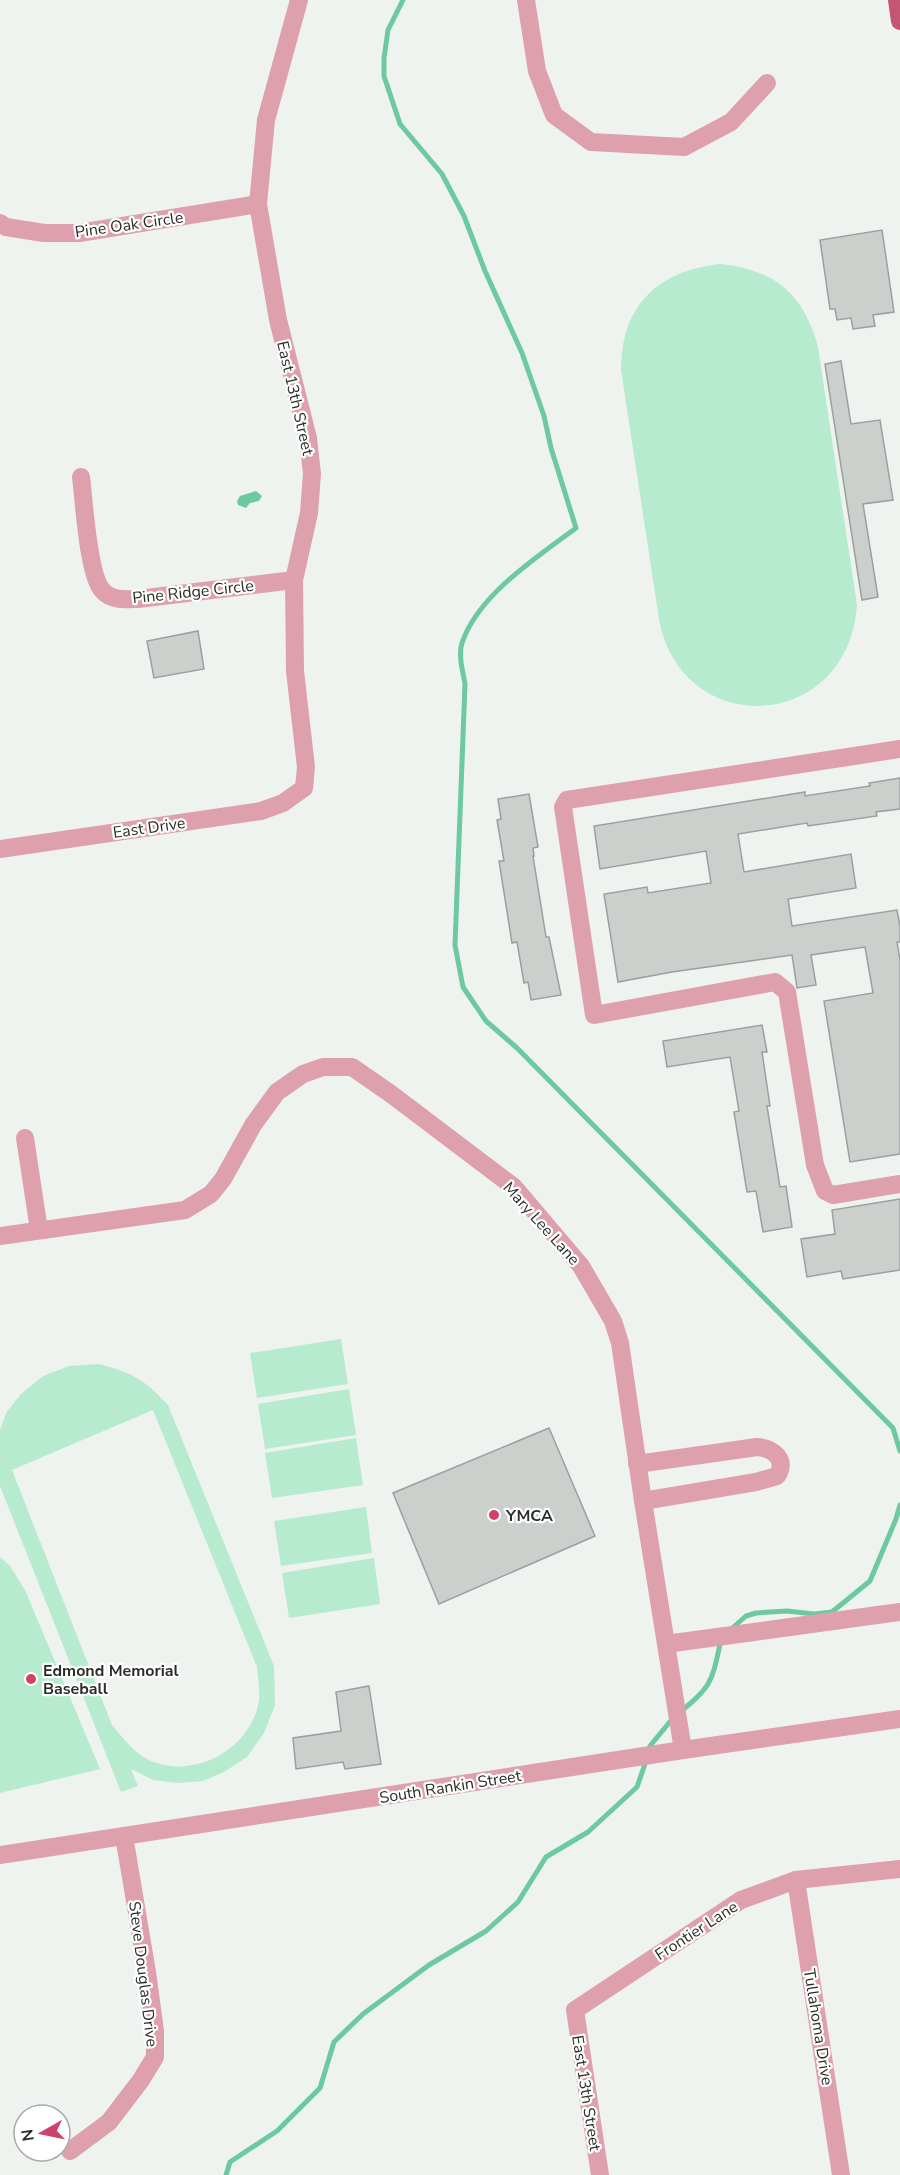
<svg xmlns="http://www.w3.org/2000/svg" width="900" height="2175" font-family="'Nunito Sans',sans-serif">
  <rect width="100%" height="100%" fill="#eef3f0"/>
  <!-- green -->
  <g fill="#b6ebd0" fill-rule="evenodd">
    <path d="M 720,264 C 775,270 803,293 818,347 L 857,605 C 848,733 681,741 659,619 L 621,370 C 621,306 657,271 720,264 Z"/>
    <path d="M 341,1339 L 348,1384 L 257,1398 L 250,1353 Z"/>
    <path d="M 99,1364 C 133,1373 145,1380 168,1405 L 274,1666 L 275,1705 L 264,1733 L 247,1757 L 224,1772 L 203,1781 L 178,1783 L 153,1780 L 131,1769 L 138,1786 L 121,1792 L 0,1486 L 0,1430 L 6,1413 L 21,1394 L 43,1376 L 69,1366 ZM 153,1410 L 257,1667 C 258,1678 260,1690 259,1700 C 252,1746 201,1777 157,1763 C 137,1757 125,1740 112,1725 L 12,1470 Z"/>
    <path d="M 349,1389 L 356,1435 L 265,1449 L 258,1404 Z"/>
    <path d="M 356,1438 L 363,1485 L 272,1498 L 265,1453 Z"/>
    <path d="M 366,1507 L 372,1553 L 281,1566 L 274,1521 Z"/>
    <path d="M 0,1557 L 10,1566 L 25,1590 L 100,1769 L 0,1793 Z"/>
    <path d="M 374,1558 L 380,1604 L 289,1618 L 282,1573 Z"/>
  </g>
  <!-- water -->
  <path fill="#6dc99f" d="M 256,491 L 262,496 L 259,501 L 250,503 L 246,508 L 238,505 L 237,501 L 240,496 Z"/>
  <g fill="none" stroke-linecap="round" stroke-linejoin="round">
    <!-- stream -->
    <g stroke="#6dc99f" stroke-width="5">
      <path d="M 403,0 L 388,30 L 384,58 L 384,76 L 400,124 L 442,174 L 464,216 L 485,271 L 522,353 L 544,416 L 551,448 L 576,528 C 537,557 478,595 462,643 C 458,655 463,672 465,684 L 455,945 L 463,987 L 486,1021 L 517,1048 L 893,1428 L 900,1451"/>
      <path d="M 729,1631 L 746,1616 L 756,1613 L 787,1611 L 814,1614 L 832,1612 L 870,1581 L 896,1519 L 900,1505"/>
      <path d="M 680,1712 C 713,1686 712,1680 721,1640"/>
      <path d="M 648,1752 L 650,1746 L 673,1718"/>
      <path d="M 226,2175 L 230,2162 L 277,2131 L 320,2088 L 334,2042 L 363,2014 L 429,1965 L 486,1931 L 518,1902 L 546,1857 L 588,1832 L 637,1787 L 646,1761"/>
    </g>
  </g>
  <!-- building -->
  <g fill="#cbd0cd" stroke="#9ba09e" stroke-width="1.5">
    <path d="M 882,230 L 894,312 L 873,315 L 875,326 L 853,329 L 851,318 L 837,320 L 835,309 L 830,309 L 820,240 Z"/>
    <path d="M 841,361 L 851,424 L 880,420 L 893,500 L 863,504 L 878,597 L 862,600 L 825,364 Z"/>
    <path d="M 198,631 L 204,669 L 154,678 L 147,641 Z"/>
    <path d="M 900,778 L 900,809 L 876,812 L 877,816 L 808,826 L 807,823 L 738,834 L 744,872 L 851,854 L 856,888 L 788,899 L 792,926 L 897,910 L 900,926 L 900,942 L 897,942 L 900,960 L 900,1154 L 850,1162 L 824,1001 L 873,993 L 865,947 L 811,955 L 816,985 L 797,988 L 792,955 L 672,972 L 618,982 L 604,894 L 647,887 L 648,893 L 711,883 L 706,851 L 600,869 L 594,826 L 805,792 L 805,796 L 870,786 L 869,783 Z"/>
    <path d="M 529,794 L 538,847 L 533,848 L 534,856 L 533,856 L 546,937 L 549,937 L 561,995 L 531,1000 L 528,982 L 524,983 L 517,942 L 512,943 L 499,861 L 504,861 L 497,820 L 501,819 L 498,799 Z"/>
    <path d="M 762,1025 L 767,1052 L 762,1052 L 770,1106 L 767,1106 L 780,1187 L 786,1186 L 792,1227 L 763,1232 L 756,1191 L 747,1192 L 734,1112 L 739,1111 L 730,1057 L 667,1067 L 663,1041 Z"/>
    <path d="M 900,1199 L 900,1270 L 843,1279 L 841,1271 L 807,1277 L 801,1239 L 835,1234 L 832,1210 Z"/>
    <path d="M 549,1428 L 595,1536 L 439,1604 L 393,1493 Z"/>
    <path d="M 369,1686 L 381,1764 L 345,1769 L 343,1762 L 296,1769 L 293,1738 L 341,1731 L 336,1692 Z"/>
  </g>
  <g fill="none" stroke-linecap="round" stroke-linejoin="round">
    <!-- minor -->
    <g stroke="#dea0ac" stroke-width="18">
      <path d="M 526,0 L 537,71 L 554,115 L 591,142 L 684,147 L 731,122 L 767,83"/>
      <path d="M 0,223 L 6,227 L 44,233 L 79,233 L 258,204"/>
      <path d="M 81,477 C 84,500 88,577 103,591 C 112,601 126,599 138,599 L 294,580"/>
      <path d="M 900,749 L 567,800 L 563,807 L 594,1015 L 775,982 L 787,992 L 815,1165 L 825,1191 L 833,1195 L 900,1184"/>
      <path d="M 0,849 L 261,811 L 283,803 L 304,788 L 306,767 L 295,671 L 294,580 L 309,513 L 312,474 L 308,438 L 278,320 L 258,204 L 266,120 L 299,0"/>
      <path d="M 25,1138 L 39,1230"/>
      <path d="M 0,1236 L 185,1210 L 211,1194 L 223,1179 L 253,1125 L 277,1092 L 303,1074 L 323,1067 L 352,1067 L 391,1094 L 514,1187 L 581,1266 L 613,1321 L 620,1343 L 643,1501 L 683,1750"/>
      <path d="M 637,1464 L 757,1447 C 773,1448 788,1460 777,1476 L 756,1482 L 643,1501"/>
      <path d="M 666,1644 L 900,1612"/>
      <path d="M 796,1880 L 841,2175"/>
      <path d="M 70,2151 L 109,2122 L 141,2080 L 155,2057 L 155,2031 L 147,1972 L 124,1836"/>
      <path d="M 600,2175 L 575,2010 L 741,1900 L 796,1880 L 900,1869"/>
    </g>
    <!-- tertiary -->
    <path stroke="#dea0ac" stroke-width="18" d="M 0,1855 L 683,1750 L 900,1719"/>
    <!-- primary -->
    <path stroke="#c45573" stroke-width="18" d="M 897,0 L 900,21"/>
  </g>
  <!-- markers -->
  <g fill="#d0426e" stroke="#fefffe" stroke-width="2">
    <circle cx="494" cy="1515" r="6"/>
    <circle cx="31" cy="1679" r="6"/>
  </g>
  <g text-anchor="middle" stroke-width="4.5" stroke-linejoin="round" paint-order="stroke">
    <!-- street labels -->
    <g font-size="16" fill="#2a2c2a" stroke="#fefffe">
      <text transform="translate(129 224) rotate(-8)" y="6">Pine Oak Circle</text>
      <text transform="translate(296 398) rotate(77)" y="6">East 13th Street</text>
      <text transform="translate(193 591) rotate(-6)" y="6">Pine Ridge Circle</text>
      <text transform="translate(149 827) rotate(-8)" y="6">East Drive</text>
      <text transform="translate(542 1223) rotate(48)" y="6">Mary Lee Lane</text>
      <text transform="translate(450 1786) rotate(-9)" y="6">South Rankin Street</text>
      <text transform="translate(696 1930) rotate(-33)" y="6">Frontier Lane</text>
      <text transform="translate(144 1974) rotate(83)" y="6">Steve Douglas Drive</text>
      <text transform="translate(819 2027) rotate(81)" y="6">Tullahoma Drive</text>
      <text transform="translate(587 2093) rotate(81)" y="6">East 13th Street</text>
    </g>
    <!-- poi labels -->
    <g font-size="16" font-weight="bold" fill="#2a2c2a" stroke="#fefffe" text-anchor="start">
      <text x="506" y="1521">YMCA</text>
      <text x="43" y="1676">Edmond Memorial<tspan x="43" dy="18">Baseball</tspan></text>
    </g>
  </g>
  <!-- north arrow -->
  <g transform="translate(42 2133) rotate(261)"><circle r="28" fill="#fefffe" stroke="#a9aba9" stroke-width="1.5"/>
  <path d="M0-4.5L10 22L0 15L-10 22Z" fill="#d0426e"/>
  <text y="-9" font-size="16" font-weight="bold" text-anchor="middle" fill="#2a2c2a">N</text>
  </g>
</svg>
